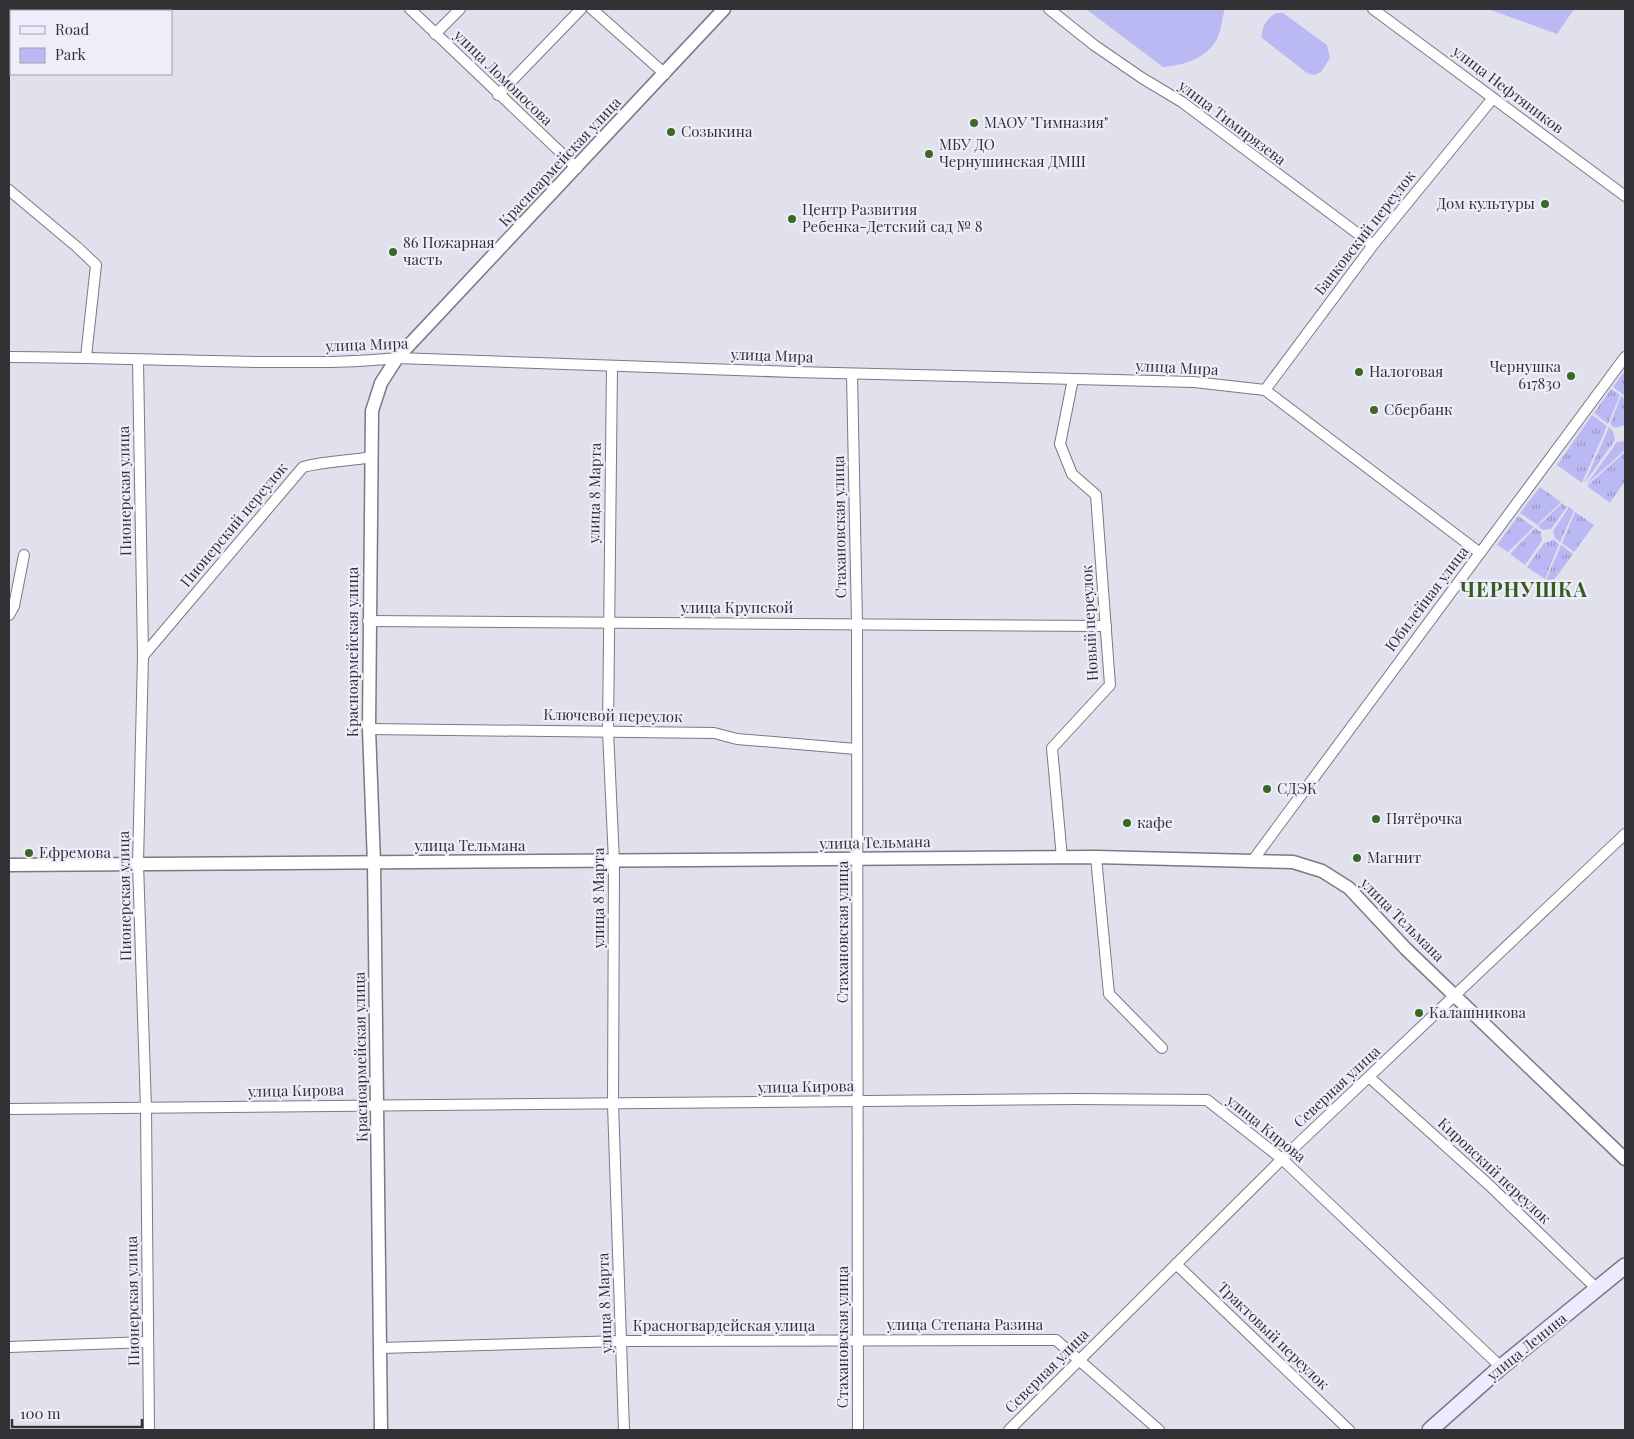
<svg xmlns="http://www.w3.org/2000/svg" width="1634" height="1439" font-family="'Playfair Display',serif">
  <defs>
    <pattern id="grass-tufts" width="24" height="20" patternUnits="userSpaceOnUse" patternTransform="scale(1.25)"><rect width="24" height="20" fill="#bbb9f3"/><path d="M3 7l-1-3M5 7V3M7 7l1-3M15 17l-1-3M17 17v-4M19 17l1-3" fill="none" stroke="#9997c6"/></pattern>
  </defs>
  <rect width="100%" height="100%" fill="#e1e1ed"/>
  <!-- grass -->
  <g fill="url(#grass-tufts)">
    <path d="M 1623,373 L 1625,374 L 1625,396 L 1613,387 Z"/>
    <path d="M 1611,389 L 1620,395 L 1608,424 L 1594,413 Z"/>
    <path d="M 1621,396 L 1625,399 L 1625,425 L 1615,428 L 1610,424 Z"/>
    <path d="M 1592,415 L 1607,426 L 1582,483 L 1557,465 Z"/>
    <path d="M 1609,427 L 1613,431 L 1615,440 L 1584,484 Z"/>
    <path d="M 1625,441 L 1625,450 L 1586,485 L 1617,442 Z"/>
    <path d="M 1625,452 L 1625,481 L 1610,503 L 1587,486 Z"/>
    <path d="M 1540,487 L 1561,502 L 1537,525 L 1520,513 Z"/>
    <path d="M 1562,503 L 1567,507 L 1551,529 L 1543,530 L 1538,526 Z"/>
    <path d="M 1569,507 L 1574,511 L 1560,542 L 1555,538 L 1553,531 Z"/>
    <path d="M 1575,512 L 1594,525 L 1574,552 L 1562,543 Z"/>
    <path d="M 1518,516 L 1534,527 L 1508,552 L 1497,545 Z"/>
    <path d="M 1535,528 L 1541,532 L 1542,541 L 1525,565 L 1510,554 Z"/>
    <path d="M 1554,540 L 1559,544 L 1545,579 L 1527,567 L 1544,543 Z"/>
    <path d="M 1561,545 L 1573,554 L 1551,584 L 1546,580 Z"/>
  </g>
  <!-- park -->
  <g fill="#bbb9f3">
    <path d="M 1086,9 L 1224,9 L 1224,12 C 1222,20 1221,31 1217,39 C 1206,59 1184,65 1163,67 Z"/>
    <path d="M 1488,9 L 1574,9 L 1557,34 Z"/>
    <path d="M 1276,13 L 1283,13 L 1327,45 L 1330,58 L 1321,72 L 1314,75 L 1307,73 L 1262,38 C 1261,27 1267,18 1276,13 Z"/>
  </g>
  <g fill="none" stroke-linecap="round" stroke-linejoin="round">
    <!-- minor casing -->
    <g stroke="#7a7a85" stroke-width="12">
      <g id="minor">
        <path d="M 410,9 L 577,168"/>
        <path d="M 592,9 L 665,74"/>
        <path d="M 1049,9 L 1094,45 L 1142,78 L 1182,102 L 1373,245"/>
        <path d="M 1373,9 L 1625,196"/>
        <path d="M 435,34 L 460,9"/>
        <path d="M 498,95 L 581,9"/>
        <path d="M 9,190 L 77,247 L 96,265 L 86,357"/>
        <path d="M 9,357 C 93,357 176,361 260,362 C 306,362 351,363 397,358 L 794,372 L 1194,382 L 1265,390 L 1480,553"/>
        <path d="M 138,361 L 143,656 L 138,863 L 146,1109 L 149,1430"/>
        <path d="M 612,366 L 608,731 L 614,861 L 613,1104 L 624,1430"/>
        <path d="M 852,374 L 857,623 L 858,1430"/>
        <path d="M 1265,390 L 1373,245 L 1493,98"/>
        <path d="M 9,615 L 14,606 L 24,555"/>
        <path d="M 368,621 L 1106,626"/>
        <path d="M 143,656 L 303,467 C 326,461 349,461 372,457"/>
        <path d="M 369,729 L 714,733 L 737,739 L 856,749"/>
        <path d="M 1096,857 L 1109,994 L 1162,1048"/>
        <path d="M 1062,858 L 1052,748 L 1110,685 L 1096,495 L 1072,474 L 1060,444 L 1073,379"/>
        <path d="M 1253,860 L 1625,357"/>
        <path d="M 1369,1077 L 1488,1184 L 1597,1289"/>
        <path d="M 9,1109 L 1076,1099 L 1207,1100 L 1282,1159 L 1501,1367"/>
        <path d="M 1176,1264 L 1349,1430"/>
        <path d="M 9,1347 L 148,1342"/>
        <path d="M 381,1348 L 622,1341 L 1056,1340 L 1159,1430"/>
        <path d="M 1009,1430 L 1282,1159 L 1625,834"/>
      </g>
    </g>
    <!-- tertiary casing -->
    <g stroke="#7a7a85" stroke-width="15">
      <g id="tertiary">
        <path d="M 9,865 L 1096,857 L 1293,862 L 1322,871 L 1349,888 L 1406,949 L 1625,1159"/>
        <path d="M 381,1430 L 374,863 L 369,729 L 372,411 L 381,383 L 397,358 L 724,9"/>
      </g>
    </g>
    <!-- secondary casing -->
    <g stroke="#7a7a85" stroke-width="18">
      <path id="secondary" d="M 1430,1430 L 1501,1367 L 1625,1266"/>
    </g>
    <!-- minor -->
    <use href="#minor" stroke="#fff" stroke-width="10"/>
    <!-- tertiary -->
    <use href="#tertiary" stroke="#fff" stroke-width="12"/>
    <!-- secondary -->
    <use href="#secondary" stroke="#ecebff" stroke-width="15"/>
  </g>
  <!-- markers -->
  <g fill="#3c6724" stroke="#eeeefb" stroke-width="2">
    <circle cx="974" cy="123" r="5"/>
    <circle cx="671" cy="132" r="5"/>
    <circle cx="929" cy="154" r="5"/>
    <circle cx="1545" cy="204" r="5"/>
    <circle cx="792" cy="219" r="5"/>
    <circle cx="393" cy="252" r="5"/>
    <circle cx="1359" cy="372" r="5"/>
    <circle cx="1571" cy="376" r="5"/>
    <circle cx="1374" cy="410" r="5"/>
    <circle cx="1267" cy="789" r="5"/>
    <circle cx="1376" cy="819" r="5"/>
    <circle cx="1127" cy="823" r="5"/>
    <circle cx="29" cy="853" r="5"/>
    <circle cx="1357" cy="858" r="5"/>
    <circle cx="1419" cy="1013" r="5"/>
  </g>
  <g text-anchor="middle" stroke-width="4.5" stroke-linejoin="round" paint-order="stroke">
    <!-- street labels -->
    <g font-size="15" fill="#313136" stroke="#eeeefb">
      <text transform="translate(503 78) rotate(44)" y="5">улица Ломоносова</text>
      <text transform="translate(1508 90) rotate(37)" y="5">улица Нефтяников</text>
      <text transform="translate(1232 123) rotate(37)" y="5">улица Тимирязева</text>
      <text transform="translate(560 162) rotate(-47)" y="5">Красноармейская улица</text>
      <text transform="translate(1365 233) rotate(-52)" y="5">Банковский переулок</text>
      <text transform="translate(367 345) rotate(-2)" y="5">улица Мира</text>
      <text transform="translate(772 356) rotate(2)" y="5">улица Мира</text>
      <text transform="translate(1177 368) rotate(3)" y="5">улица Мира</text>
      <text transform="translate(125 491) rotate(-91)" y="5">Пионерская улица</text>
      <text transform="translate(595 493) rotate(-89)" y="5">улица 8 Марта</text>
      <text transform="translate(234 525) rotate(-50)" y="5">Пионерский переулок</text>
      <text transform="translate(840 527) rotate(-91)" y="5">Стахановская улица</text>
      <text transform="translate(1427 599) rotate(-53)" y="5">Юбилейная улица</text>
      <text x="737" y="613">улица Крупской</text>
      <text transform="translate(1090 623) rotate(-93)" y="5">Новый переулок</text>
      <text transform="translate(353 652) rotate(-90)" y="5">Красноармейская улица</text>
      <text transform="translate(613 716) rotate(1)" y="5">Ключевой переулок</text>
      <text transform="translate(875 843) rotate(-1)" y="5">улица Тельмана</text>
      <text x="470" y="851">улица Тельмана</text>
      <text transform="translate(125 896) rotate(-91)" y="5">Пионерская улица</text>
      <text transform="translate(599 898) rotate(-90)" y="5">улица 8 Марта</text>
      <text transform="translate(1402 920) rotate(45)" y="5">улица Тельмана</text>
      <text transform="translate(843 932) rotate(-90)" y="5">Стахановская улица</text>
      <text transform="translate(361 1057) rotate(-91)" y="5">Красноармейская улица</text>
      <text transform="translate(806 1087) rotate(-1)" y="5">улица Кирова</text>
      <text transform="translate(1337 1087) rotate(-43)" y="5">Северная улица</text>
      <text transform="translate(296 1091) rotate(-1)" y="5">улица Кирова</text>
      <text transform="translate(1266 1129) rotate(39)" y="5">улица Кирова</text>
      <text transform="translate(1494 1171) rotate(43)" y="5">Кировский переулок</text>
      <text transform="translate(133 1301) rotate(-91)" y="5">Пионерская улица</text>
      <text transform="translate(605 1303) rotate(-92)" y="5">улица 8 Марта</text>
      <text x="965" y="1330">улица Степана Разина</text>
      <text x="724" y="1331">Красногвардейская улица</text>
      <text transform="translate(1273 1336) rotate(44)" y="5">Трактовый переулок</text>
      <text transform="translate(843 1337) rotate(-90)" y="5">Стахановская улица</text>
      <text transform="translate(1527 1347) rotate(-39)" y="5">улица Ленина</text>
      <text transform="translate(1047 1371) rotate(-45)" y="5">Северная улица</text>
    </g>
    <!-- poi labels -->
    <g font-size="15" fill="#313136" stroke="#eeeefb" text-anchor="start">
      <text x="984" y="128">МАОУ "Гимназия"</text>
      <text x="681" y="137">Созыкина</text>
      <text x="939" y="150">МБУ ДО<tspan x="939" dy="17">Чернушинская ДМШ</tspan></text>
      <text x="1535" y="209" text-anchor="end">Дом культуры</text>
      <text x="802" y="215">Центр Развития<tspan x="802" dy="17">Ребенка-Детский сад № 8</tspan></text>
      <text x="403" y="248">86 Пожарная<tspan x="403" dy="17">часть</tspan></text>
      <text x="1561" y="372" text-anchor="end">Чернушка<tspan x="1561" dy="17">617830</tspan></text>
      <text x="1369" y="377">Налоговая</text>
      <text x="1384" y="415">Сбербанк</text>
      <text x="1277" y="794">СДЭК</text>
      <text x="1386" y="824">Пятёрочка</text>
      <text x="1137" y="828">кафе</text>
      <text x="39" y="858">Ефремова</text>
      <text x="1367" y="863">Магнит</text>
      <text x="1429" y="1018">Калашникова</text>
    </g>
    <!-- district labels -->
    <g font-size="20" font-weight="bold" letter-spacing="1" fill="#355b1e" stroke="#eeeefb">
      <text x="1524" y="597">ЧЕРНУШКА</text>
    </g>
  </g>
  <!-- border -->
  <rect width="1634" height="1439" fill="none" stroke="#313136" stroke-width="20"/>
  <!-- legend -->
  <rect x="10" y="10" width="162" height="65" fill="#eeeefb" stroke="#a2a2ac"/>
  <rect x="20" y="26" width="25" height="8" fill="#ecebff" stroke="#a2a2ac"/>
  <text x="55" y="35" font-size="15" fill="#313136">Road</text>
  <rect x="20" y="48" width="25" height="15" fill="#bbb9f3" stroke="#a2a2ac"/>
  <text x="55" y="60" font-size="15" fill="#313136">Park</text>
  <!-- scale -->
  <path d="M12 1419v8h130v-8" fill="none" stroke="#313136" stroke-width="2.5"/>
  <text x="20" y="1419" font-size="15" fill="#313136" stroke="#eeeefb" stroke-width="4" paint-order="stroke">100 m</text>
</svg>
